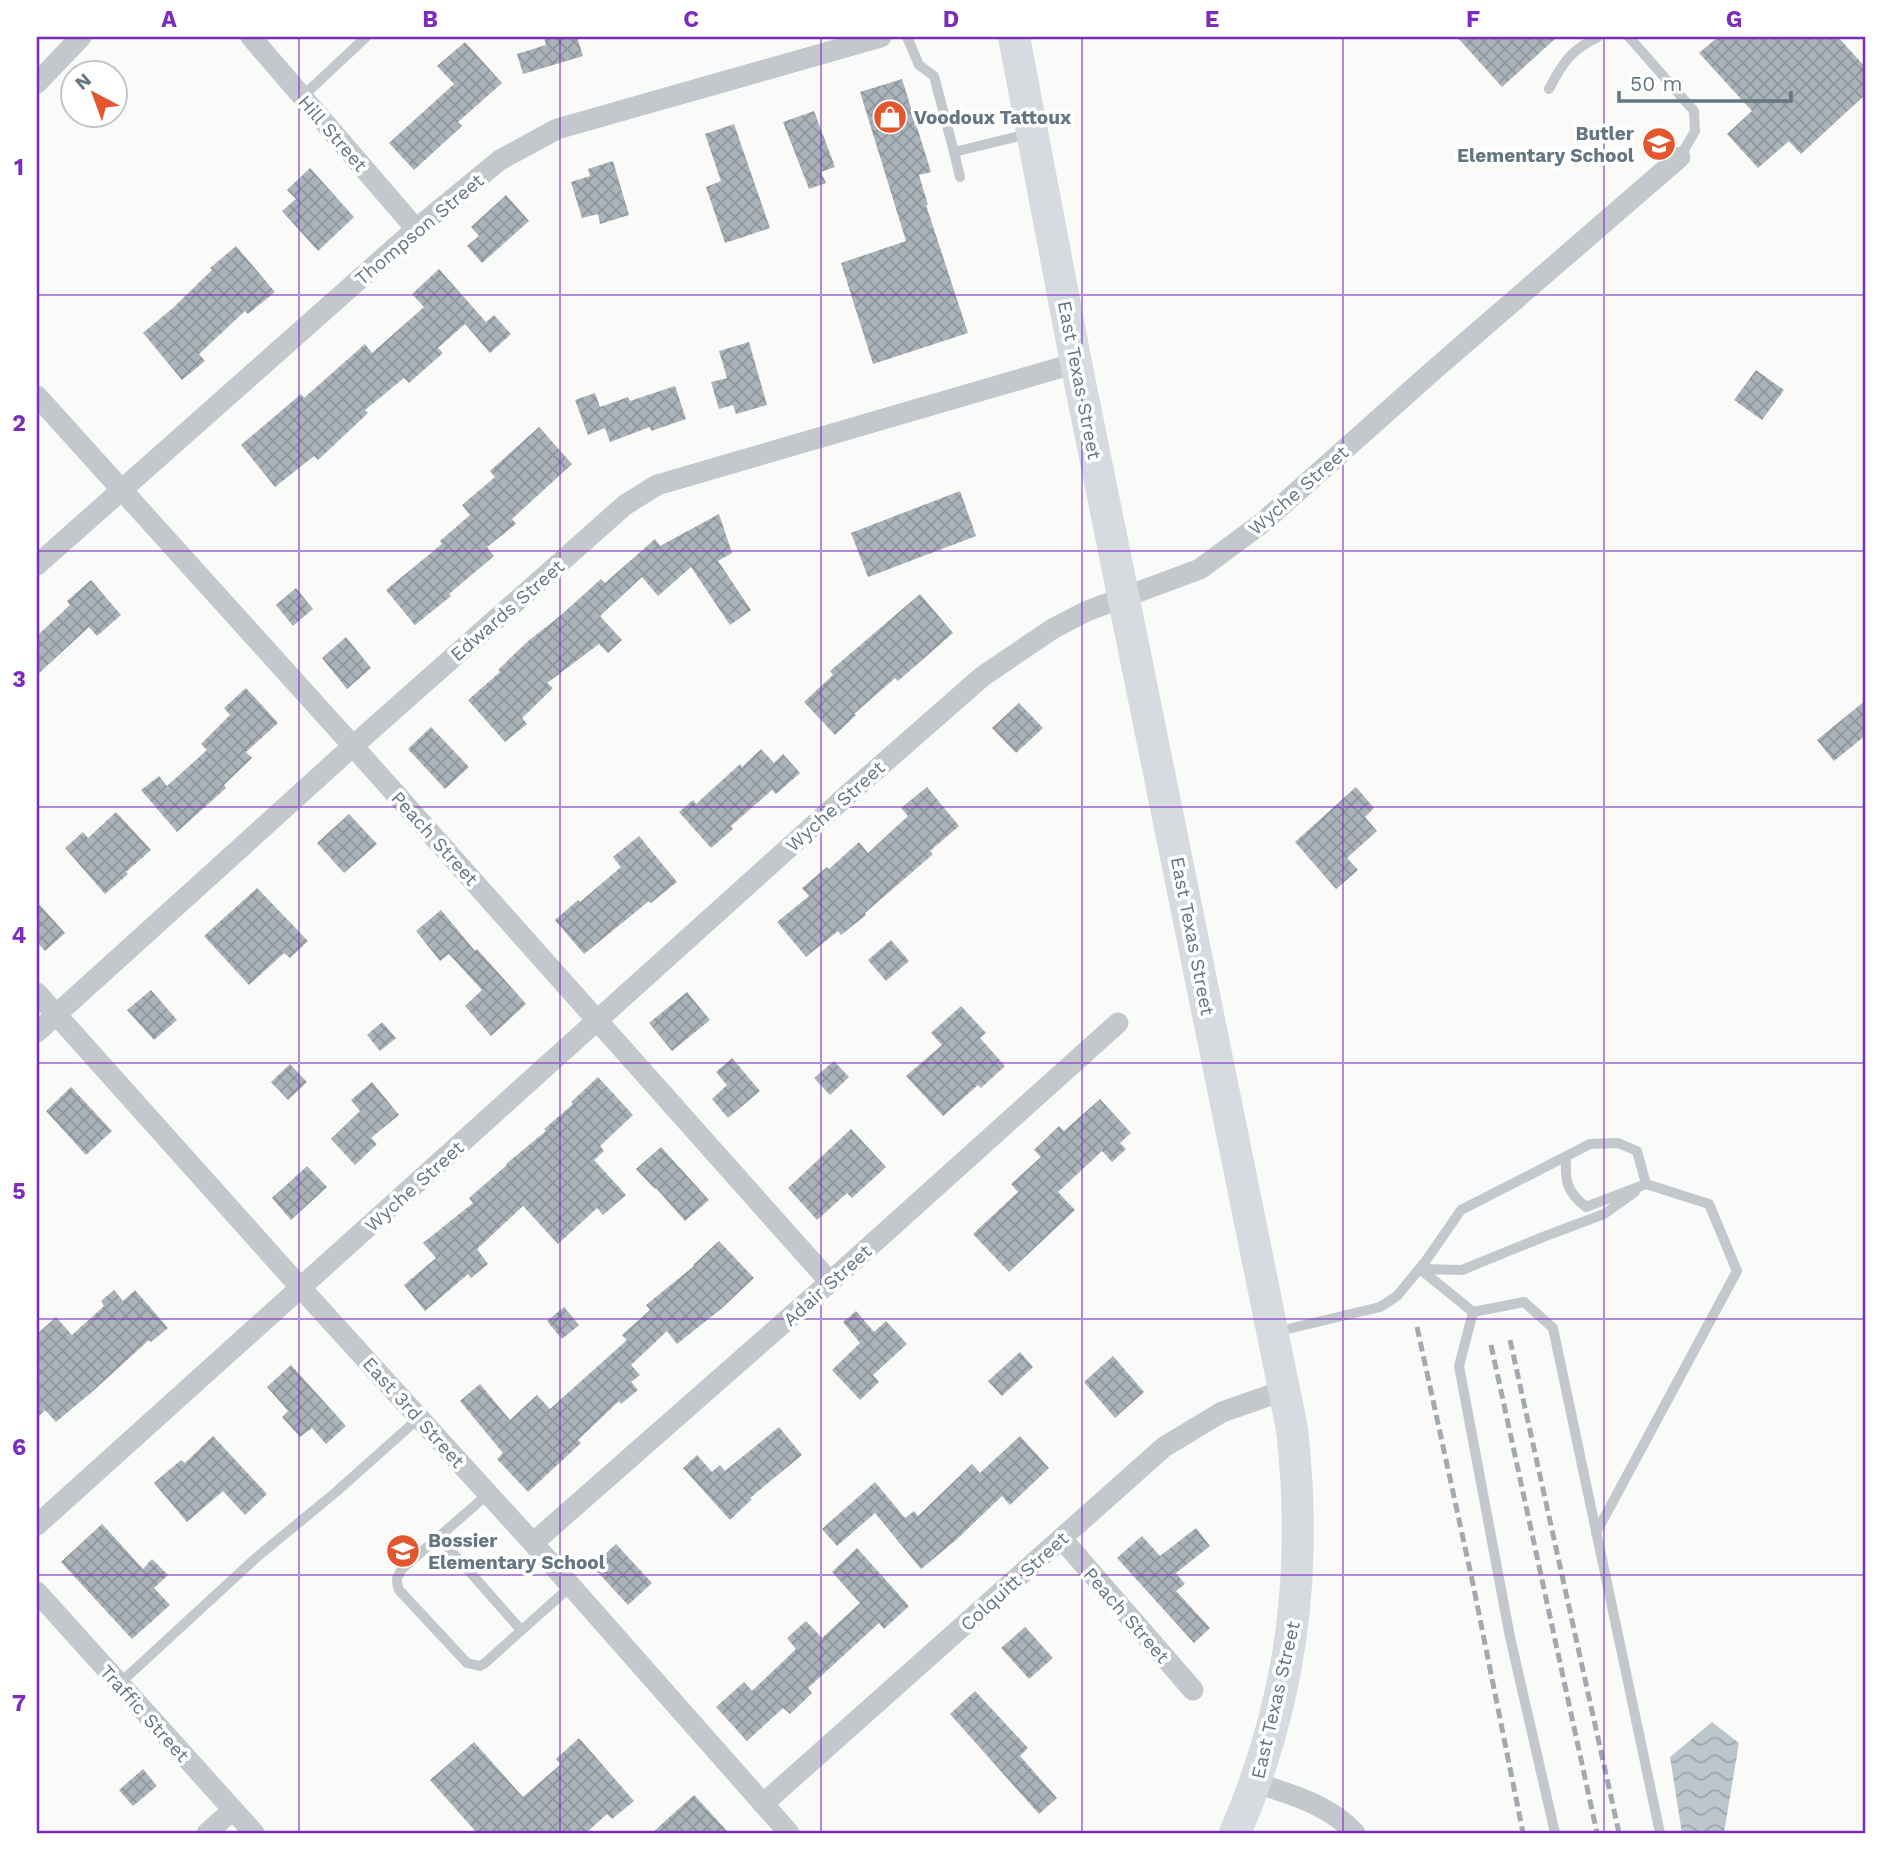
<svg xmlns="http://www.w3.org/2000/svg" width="1903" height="1870" font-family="'Work Sans',sans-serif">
  <defs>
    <pattern id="water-waves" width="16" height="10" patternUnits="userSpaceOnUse" patternTransform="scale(1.75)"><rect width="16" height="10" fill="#bbc7cb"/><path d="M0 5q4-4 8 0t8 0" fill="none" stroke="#9ca6aa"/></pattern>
    <pattern id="building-cross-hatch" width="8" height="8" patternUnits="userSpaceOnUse" patternTransform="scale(1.75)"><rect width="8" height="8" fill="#aab3b9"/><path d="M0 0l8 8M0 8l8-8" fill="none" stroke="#8e969c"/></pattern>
  </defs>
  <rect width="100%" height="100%" fill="#fafaf8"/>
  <!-- water -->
  <path fill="url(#water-waves)" d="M 1712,1722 L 1739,1743 L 1724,1833 L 1682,1833 L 1670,1757 Z"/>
  <!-- building -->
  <g fill="url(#building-cross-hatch)">
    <path d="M 544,37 L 577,37 L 583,56 L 523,74 L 517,54 L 546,45 Z"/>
    <path d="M 1457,37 L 1557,37 L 1502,87 Z"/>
    <path d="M 1718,37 L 1838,37 L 1866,68 L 1866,94 L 1801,154 L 1789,141 L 1758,168 L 1727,134 L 1752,111 L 1699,53 Z"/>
    <path d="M 465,42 L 502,83 L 458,122 L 462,126 L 414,170 L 389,143 L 454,84 L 437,66 Z"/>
    <path d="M 902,79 L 931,172 L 919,175 L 928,205 L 926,205 L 968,333 L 873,364 L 841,263 L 906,241 L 860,92 Z"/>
    <path d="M 814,111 L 835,167 L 821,172 L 826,183 L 809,189 L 783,122 Z"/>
    <path d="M 734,124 L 770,228 L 725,243 L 706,187 L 721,181 L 705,134 Z"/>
    <path d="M 613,161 L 629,215 L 600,224 L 598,214 L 582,218 L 571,182 L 590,176 L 588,169 Z"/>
    <path d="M 310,168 L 354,217 L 318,251 L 282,211 L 296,199 L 287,190 Z"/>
    <path d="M 506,195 L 529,221 L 482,263 L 467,246 L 479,236 L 471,227 Z"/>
    <path d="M 236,246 L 275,292 L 248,314 L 245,311 L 199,354 L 205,361 L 182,380 L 143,333 L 174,307 L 212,270 L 210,268 Z"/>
    <path d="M 439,269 L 486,322 L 494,315 L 511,334 L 490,353 L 465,324 L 438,348 L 443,353 L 409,383 L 404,378 L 365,410 L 368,413 L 318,460 L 314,456 L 275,487 L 241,445 L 301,394 L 304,398 L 365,344 L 372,353 L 424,307 L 412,294 Z"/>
    <path d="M 749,342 L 767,405 L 736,414 L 733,405 L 719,409 L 711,382 L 727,378 L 719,351 Z"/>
    <path d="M 1756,370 L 1784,390 L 1762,420 L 1734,400 Z"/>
    <path d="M 675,386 L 686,419 L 651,431 L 650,427 L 610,442 L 605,428 L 588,435 L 575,400 L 595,393 L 600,407 L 628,397 L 630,401 Z"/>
    <path d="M 539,427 L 572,464 L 512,519 L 516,524 L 487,547 L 494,556 L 449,594 L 451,596 L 415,625 L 386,590 L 442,544 L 440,541 L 470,515 L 462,505 L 495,477 L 490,471 Z"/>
    <path d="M 960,491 L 976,536 L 868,577 L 851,533 Z"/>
    <path d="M 719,514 L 732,553 L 718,561 L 751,610 L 730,625 L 691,567 L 658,596 L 642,577 L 600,616 L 622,640 L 608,653 L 599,644 L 547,683 L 553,688 L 522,718 L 527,724 L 505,742 L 468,700 L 500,672 L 498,670 L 527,642 L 560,616 L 601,579 L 605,583 L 655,539 L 660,546 Z"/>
    <path d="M 91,580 L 121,615 L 97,636 L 89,627 L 37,675 L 37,636 L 70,605 L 67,601 Z"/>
    <path d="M 296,588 L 313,609 L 293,626 L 276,605 Z"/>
    <path d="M 920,594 L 953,633 L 898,681 L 895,678 L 854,714 L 856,715 L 835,735 L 804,702 L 833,675 L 830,671 Z"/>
    <path d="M 346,637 L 371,668 L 347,689 L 322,658 Z"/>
    <path d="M 246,688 L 278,723 L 246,752 L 252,758 L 224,785 L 226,788 L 177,832 L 141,790 L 159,776 L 167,786 L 207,750 L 201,744 L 230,715 L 224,708 Z"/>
    <path d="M 1866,700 L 1866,735 L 1834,761 L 1817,740 Z"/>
    <path d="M 1019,703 L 1043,728 L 1016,753 L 992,728 Z"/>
    <path d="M 431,727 L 469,767 L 445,789 L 408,749 Z"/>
    <path d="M 761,749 L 774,763 L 783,754 L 800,773 L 776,794 L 772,790 L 731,826 L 733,829 L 711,848 L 679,812 L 693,800 L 696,804 L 740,764 L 742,767 Z"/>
    <path d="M 927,787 L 959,826 L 930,851 L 933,854 L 865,913 L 866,915 L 841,935 L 838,931 L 806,957 L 777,922 L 809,896 L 802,888 L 827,867 L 829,869 L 859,842 L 868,853 L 908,816 L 901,808 Z"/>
    <path d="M 1356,787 L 1374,808 L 1365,817 L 1377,831 L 1347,858 L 1358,870 L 1336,889 L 1295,842 Z"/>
    <path d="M 116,812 L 151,850 L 126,872 L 128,874 L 105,894 L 65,848 L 83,832 L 88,838 Z"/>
    <path d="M 349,814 L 377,844 L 344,873 L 317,843 Z"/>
    <path d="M 639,836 L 677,882 L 651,903 L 649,901 L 584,954 L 555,920 L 578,900 L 580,902 L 621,867 L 613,857 Z"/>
    <path d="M 257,888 L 308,941 L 290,958 L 284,953 L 249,985 L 204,936 Z"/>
    <path d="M 37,902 L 65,933 L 45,951 L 37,942 Z"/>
    <path d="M 441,910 L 475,951 L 477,949 L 526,1004 L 491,1036 L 465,1006 L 482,990 L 449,954 L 440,961 L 416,931 Z"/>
    <path d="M 891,940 L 909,961 L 886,981 L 868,960 Z"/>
    <path d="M 151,990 L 177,1020 L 154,1040 L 127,1010 Z"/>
    <path d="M 687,992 L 710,1020 L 672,1051 L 649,1023 Z"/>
    <path d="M 961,1006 L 986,1033 L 980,1038 L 1005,1066 L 981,1088 L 978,1085 L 943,1116 L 906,1076 L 942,1045 L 931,1033 Z"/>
    <path d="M 382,1022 L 396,1038 L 380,1051 L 367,1035 Z"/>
    <path d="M 732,1058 L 760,1091 L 728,1118 L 712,1099 L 727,1085 L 716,1072 Z"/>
    <path d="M 834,1061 L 849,1077 L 830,1095 L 814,1078 Z"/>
    <path d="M 290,1064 L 307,1082 L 288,1100 L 271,1082 Z"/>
    <path d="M 598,1077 L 633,1115 L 600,1146 L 604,1151 L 594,1160 L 626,1195 L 603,1215 L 597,1208 L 558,1244 L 523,1206 L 477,1249 L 488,1264 L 471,1278 L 468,1274 L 425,1311 L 404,1285 L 436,1258 L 423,1243 L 473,1203 L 469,1198 L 507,1165 L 506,1164 L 546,1131 L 544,1129 L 573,1104 L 571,1102 Z"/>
    <path d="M 372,1082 L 399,1115 L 371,1138 L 377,1144 L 355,1165 L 331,1139 L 360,1111 L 351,1100 Z"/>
    <path d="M 71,1087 L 112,1131 L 86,1155 L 46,1111 Z"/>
    <path d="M 1100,1099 L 1131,1133 L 1120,1143 L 1126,1149 L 1112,1162 L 1102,1151 L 1058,1192 L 1075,1210 L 1009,1272 L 973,1234 L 1018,1192 L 1011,1184 L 1041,1157 L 1034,1150 L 1059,1126 L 1064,1131 Z"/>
    <path d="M 851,1129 L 886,1167 L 852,1198 L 847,1193 L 817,1220 L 788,1188 Z"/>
    <path d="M 661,1147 L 709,1200 L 685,1221 L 656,1188 L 655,1189 L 636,1169 Z"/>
    <path d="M 307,1166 L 327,1187 L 291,1220 L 272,1198 Z"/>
    <path d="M 719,1241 L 754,1278 L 721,1309 L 677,1344 L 667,1331 L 631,1365 L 640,1375 L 631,1382 L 638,1390 L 621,1404 L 619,1401 L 578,1440 L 581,1443 L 528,1492 L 497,1459 L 503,1453 L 460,1401 L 480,1384 L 510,1420 L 537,1395 L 550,1409 L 627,1340 L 622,1335 L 650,1310 L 646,1305 L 694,1266 L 693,1265 Z"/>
    <path d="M 114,1290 L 123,1301 L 135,1290 L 168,1328 L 151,1342 L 149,1340 L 93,1391 L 56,1422 L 45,1410 L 37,1418 L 37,1334 L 56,1317 L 72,1335 L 104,1306 L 101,1301 Z"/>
    <path d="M 564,1307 L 579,1325 L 562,1339 L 547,1321 Z"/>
    <path d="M 856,1311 L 874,1332 L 886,1321 L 907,1344 L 873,1375 L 879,1382 L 860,1400 L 832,1370 L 860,1343 L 843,1322 Z"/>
    <path d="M 1020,1352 L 1033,1367 L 1002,1396 L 988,1381 Z"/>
    <path d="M 1113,1356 L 1144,1392 L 1115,1418 L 1084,1382 Z"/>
    <path d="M 291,1365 L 346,1426 L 326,1444 L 312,1428 L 300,1437 L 282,1417 L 288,1411 L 267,1387 Z"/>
    <path d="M 779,1427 L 802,1455 L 750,1498 L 752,1499 L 730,1520 L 683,1468 L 697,1455 L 712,1472 L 720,1465 L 725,1471 Z"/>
    <path d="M 213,1436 L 267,1494 L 245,1515 L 223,1491 L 187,1522 L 154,1483 L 181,1460 L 185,1463 Z"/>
    <path d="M 1020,1436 L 1049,1468 L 1010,1505 L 1002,1496 L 956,1540 L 921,1569 L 875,1513 L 837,1546 L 822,1529 L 875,1482 L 905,1518 L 914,1511 L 918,1516 L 972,1464 L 980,1473 Z"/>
    <path d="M 102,1524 L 143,1569 L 152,1559 L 168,1575 L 154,1588 L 170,1605 L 132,1639 L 61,1562 Z"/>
    <path d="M 1196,1528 L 1210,1546 L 1176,1573 L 1185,1584 L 1176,1591 L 1210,1628 L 1194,1643 L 1117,1558 L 1142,1536 L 1160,1556 Z"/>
    <path d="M 616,1544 L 652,1583 L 628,1605 L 592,1566 Z"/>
    <path d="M 857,1548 L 909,1606 L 884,1629 L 879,1623 L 808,1688 L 812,1693 L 790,1714 L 783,1708 L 747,1741 L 716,1707 L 744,1682 L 752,1691 L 796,1649 L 787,1638 L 806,1621 L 822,1638 L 860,1603 L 832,1572 Z"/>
    <path d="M 1025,1627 L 1053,1658 L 1029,1679 L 1001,1648 Z"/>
    <path d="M 975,1691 L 1028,1748 L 1020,1756 L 1057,1798 L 1039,1814 L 950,1714 Z"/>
    <path d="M 579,1738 L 634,1801 L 612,1819 L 607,1814 L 586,1833 L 477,1833 L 430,1780 L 474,1742 L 523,1797 L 561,1764 L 556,1759 Z"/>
    <path d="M 143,1769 L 157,1786 L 133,1806 L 119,1790 Z"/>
    <path d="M 694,1795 L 729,1833 L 652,1833 Z"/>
  </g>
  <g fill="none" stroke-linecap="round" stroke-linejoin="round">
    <!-- service -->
    <g stroke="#c3c8cc" stroke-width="10">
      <path d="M 907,37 L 919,65 L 934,76 L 954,152 L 1028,134"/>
      <path d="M 1629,37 L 1694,111 L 1695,131 L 1680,157"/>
      <path d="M 1549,89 C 1563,62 1571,50 1598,37"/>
      <path d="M 302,97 L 366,37"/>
      <path d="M 954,152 L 960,177"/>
      <path d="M 1566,1157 C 1565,1181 1566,1191 1586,1207 L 1646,1184 L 1709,1204 L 1737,1271 L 1596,1533"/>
      <path d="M 1420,1269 L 1462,1270 L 1543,1237 L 1604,1214 L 1635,1192"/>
      <path d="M 1420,1269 L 1473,1312"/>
      <path d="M 1473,1312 L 1524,1302 L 1553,1328 L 1660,1833"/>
      <path d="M 1473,1312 L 1459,1366 L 1510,1637 L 1555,1833"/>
      <path d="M 1275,1332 L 1380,1307 L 1397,1296 L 1425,1262 L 1461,1210 L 1590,1144 L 1618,1143 L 1637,1151 L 1646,1184"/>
      <path d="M 488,1494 L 403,1568 C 397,1576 395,1580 399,1590 L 467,1663 L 480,1666 L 485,1663 L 571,1586"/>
      <path d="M 439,1537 L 521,1630"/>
      <path d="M 119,1684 L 257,1557 L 336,1492 L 419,1418"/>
    </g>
    <!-- minor -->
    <g stroke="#c3c8cc" stroke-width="21">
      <path d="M 251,37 L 416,229"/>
      <path d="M 37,83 L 81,37"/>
      <path d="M 37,396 L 353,746 L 830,1282"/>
      <path d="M 37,565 L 416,229 L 500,160 L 557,129 L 881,37"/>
      <path d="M 37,993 L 300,1287 L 533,1543 L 789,1833"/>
      <path d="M 37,1032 L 353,746 L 625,505 L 657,485 L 1076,363"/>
      <path d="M 37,1525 L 854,789 L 983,676 L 1054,628 L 1087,611 L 1200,569 L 1262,523 L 1435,369 L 1680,157"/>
      <path d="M 1062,1539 L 1193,1690"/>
      <path d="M 533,1543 L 830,1282 L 1118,1023"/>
      <path d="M 37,1592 L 254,1833"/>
      <path d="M 1256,1783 C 1292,1795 1328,1804 1355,1833"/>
      <path d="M 763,1804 L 1164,1447 L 1222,1412 L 1285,1390"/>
      <path d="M 207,1833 L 233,1810"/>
    </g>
    <!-- primary -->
    <path stroke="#d6dbdf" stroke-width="32" d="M 1014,37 L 1076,363 L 1292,1429 C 1308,1572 1292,1701 1235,1833"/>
    <!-- rail -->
    <g stroke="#a2aab0" stroke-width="5" stroke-dasharray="10 5" stroke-linecap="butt">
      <path d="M 1417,1327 L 1473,1584 L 1523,1833"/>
      <path d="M 1510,1340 L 1619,1833"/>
      <path d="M 1491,1345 L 1597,1833"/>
    </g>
  </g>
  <!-- grid -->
  <path fill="none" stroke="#7b2cbf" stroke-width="2" stroke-opacity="0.55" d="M 299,37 L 299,1833M 560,37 L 560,1833M 821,37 L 821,1833M 1082,37 L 1082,1833M 1343,37 L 1343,1833M 1604,37 L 1604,1833M 37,295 L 1866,295M 37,551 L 1866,551M 37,807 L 1866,807M 37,1063 L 1866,1063M 37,1319 L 1866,1319M 37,1575 L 1866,1575"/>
  <!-- icons -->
  <defs>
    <g id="shop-disc" transform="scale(1.75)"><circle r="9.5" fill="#e4572e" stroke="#fff"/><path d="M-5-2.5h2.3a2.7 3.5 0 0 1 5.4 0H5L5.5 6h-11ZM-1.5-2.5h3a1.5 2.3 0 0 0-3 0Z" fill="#fff"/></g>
    <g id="school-disc" transform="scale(1.75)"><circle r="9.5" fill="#e4572e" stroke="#fff"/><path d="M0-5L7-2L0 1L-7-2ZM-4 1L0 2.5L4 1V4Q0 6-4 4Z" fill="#fff"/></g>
  </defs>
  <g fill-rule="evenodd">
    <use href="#shop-disc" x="890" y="117"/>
    <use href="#school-disc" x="1659" y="144"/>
    <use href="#school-disc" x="403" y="1551"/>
  </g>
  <g text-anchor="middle" stroke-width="7" stroke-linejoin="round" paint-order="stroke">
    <!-- poi labels -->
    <g font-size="19" font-weight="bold" fill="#657683" stroke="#fff" text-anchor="start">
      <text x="914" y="124">Voodoux Tattoux</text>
      <text x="1634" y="140" text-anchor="end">Butler<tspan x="1634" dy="22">Elementary School</tspan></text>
      <text x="428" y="1547">Bossier<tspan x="428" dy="22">Elementary School</tspan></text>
    </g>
    <!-- street labels -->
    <g font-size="19" fill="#657683" stroke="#fff">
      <text transform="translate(333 133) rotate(49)" y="7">Hill Street</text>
      <text transform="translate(419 229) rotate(-40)" y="7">Thompson Street</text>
      <text transform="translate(1080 380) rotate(79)" y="7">East Texas Street</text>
      <text transform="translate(1298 490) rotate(-41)" y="7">Wyche Street</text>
      <text transform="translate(507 610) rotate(-41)" y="7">Edwards Street</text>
      <text transform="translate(835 806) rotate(-42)" y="7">Wyche Street</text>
      <text transform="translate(435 838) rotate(48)" y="7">Peach Street</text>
      <text transform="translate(1193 936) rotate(79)" y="7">East Texas Street</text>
      <text transform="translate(414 1186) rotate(-42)" y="7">Wyche Street</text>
      <text transform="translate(827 1285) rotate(-42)" y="7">Adair Street</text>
      <text transform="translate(414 1412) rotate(48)" y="7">East 3rd Street</text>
      <text transform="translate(1014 1581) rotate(-42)" y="7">Colquitt Street</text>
      <text transform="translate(1127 1615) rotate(49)" y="7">Peach Street</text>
      <text transform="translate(1275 1700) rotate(-77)" y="7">East Texas Street</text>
      <text transform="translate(145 1713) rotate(48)" y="7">Traffic Street</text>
    </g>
  </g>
  <!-- border -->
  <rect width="1903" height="1870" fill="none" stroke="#ffffff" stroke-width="77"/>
  <!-- north arrow -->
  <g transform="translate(94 94) rotate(319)"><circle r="33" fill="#ffffff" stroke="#c1c8cd" stroke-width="2"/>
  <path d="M0-5L12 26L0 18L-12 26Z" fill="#e4572e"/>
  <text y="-10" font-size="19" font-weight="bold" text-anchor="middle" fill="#657683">N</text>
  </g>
  <!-- scale -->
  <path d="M1619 91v10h172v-10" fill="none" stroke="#657683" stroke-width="3.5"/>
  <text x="1630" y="91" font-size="21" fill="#657683" stroke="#ffffff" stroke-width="5" paint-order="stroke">50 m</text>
  <rect x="38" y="38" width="1826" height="1794" fill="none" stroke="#7b2cbf" stroke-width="2.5"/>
  <g font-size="23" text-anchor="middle" font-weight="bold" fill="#7b2cbf">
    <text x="169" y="27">A</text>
    <text x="430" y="27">B</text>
    <text x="691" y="27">C</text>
    <text x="951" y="27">D</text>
    <text x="1212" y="27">E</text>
    <text x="1473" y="27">F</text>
    <text x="1734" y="27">G</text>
    <text x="19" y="175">1</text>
    <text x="19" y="431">2</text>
    <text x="19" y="687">3</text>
    <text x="19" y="943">4</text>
    <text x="19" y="1199">5</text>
    <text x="19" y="1455">6</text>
    <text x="19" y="1711">7</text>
  </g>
</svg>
